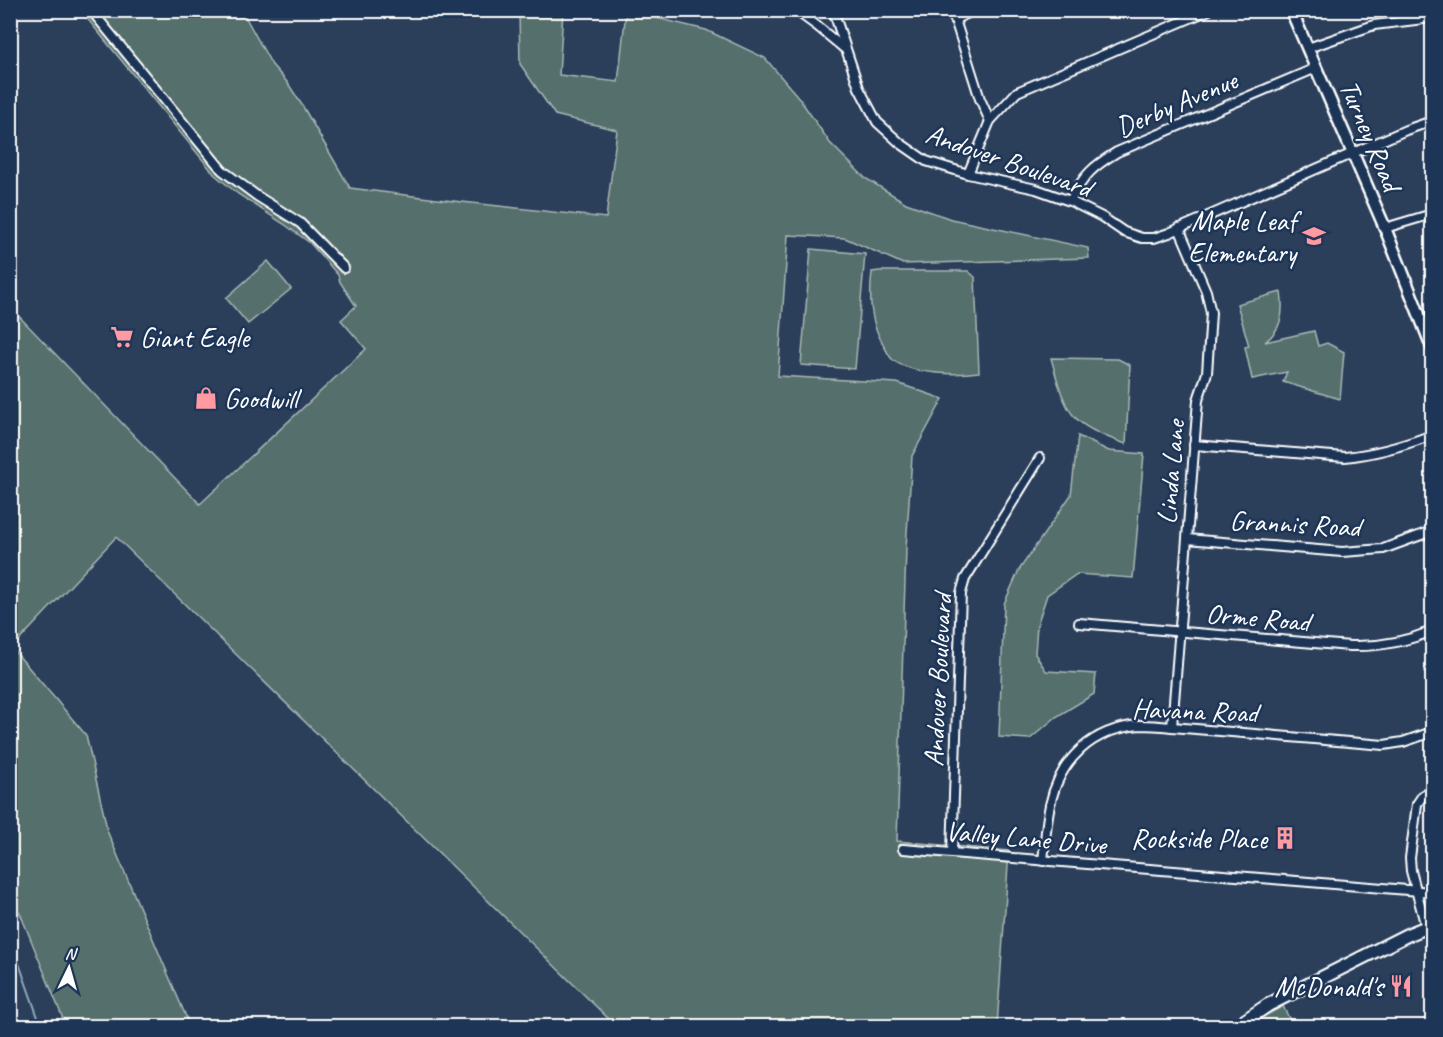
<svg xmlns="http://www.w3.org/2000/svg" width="1443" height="1037" font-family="Caveat,sans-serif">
  <rect width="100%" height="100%" fill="#2b3f5b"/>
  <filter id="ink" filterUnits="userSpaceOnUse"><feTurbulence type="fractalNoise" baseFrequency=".0167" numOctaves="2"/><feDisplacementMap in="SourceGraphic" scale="12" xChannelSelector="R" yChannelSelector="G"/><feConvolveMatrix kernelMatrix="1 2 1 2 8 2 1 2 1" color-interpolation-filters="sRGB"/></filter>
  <g filter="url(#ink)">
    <!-- green -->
    <g fill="#556f6c" stroke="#aab7b6" stroke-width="1.5">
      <path d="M 81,11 L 242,11 L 272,65 L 287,82 L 302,105 L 350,188 L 453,201 L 606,218 L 617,130 L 555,115 L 520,64 L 519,11 L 563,11 L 559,75 L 618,82 L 626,11 L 652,11 L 652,17 L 706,30 L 765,58 L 799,98 L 830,143 L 865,178 L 906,203 L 951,219 L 1088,248 L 1089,258 L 903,264 L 845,238 L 788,235 L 778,376 L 897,383 L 943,399 L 912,456 L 906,548 L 897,841 L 1009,851 L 997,1026 L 616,1026 L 116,537 L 12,648 L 86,735 L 108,833 L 190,1026 L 66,1026 L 20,913 L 11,901 L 10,307 L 200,504 L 366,349 L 341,320 L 356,306 L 340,282 L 338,275 L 310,243 L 284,224 L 238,194 L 215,175 Z"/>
      <path d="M 811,249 L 865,254 L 855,369 L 801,365 Z"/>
      <path d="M 268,261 L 291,289 L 248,324 L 226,298 Z"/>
      <path d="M 879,271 L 968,271 L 975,277 L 979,372 C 957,375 912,375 893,360 C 889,357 886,349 883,344 C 870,322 869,298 872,272 Z"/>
      <path d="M 1281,292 C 1284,313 1282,329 1265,342 L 1314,331 L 1318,346 L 1327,343 L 1344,352 L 1340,399 L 1283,382 L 1287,372 L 1252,379 L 1245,347 L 1249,346 L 1237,304 Z"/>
      <path d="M 1051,358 L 1118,359 L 1130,365 L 1126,444 C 1111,439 1083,428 1073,415 C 1062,402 1056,375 1051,358 Z"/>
      <path d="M 1078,436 L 1109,451 L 1144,454 L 1133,578 L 1077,574 L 1047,595 L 1037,625 L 1035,654 L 1046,671 L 1096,674 L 1094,694 L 1056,717 L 1030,739 L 999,737 L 1004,604 L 1019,570 L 1071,495 Z"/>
      <path d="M 1283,1006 L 1293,1026 L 1247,1026 Z"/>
    </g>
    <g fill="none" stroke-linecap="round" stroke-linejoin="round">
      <!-- stream -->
      <path stroke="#8fa9b9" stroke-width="2" d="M 10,938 L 41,1026"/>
      <!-- minor casing -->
      <g stroke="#fff" stroke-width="12">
        <g id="minor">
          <path d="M 91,10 L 222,170 L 257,196 L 300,223 L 344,268"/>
          <path d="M 795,10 L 817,26 L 846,50"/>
          <path d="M 833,10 L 859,88 L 877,122 L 900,143 L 926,161 L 968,174 L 1036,189 L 1070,201 L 1102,217 L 1124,232 L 1142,238 L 1154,238 L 1169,233 L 1406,130 L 1432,121"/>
          <path d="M 952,10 L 980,99 L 990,121"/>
          <path d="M 955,19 L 975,10"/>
          <path d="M 1308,48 L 1374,25 L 1432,18"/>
          <path d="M 968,174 L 990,121 L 1017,92 L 1209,10"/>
          <path d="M 1070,201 C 1084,175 1092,167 1117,152 L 1316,68"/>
          <path d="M 1385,228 L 1432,214"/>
          <path d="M 1194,445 L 1345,457 C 1376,454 1403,446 1432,435"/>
          <path d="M 1187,539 L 1342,552 L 1383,549 L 1432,531"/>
          <path d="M 1079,623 L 1350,646 C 1380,647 1405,642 1432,631"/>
          <path d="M 1172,727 L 1198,400 L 1207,373 L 1211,313 L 1206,291 L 1179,228"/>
          <path d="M 903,849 L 1432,892"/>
          <path d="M 952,853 L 961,593 L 965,579 L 1040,458"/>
          <path d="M 1043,861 C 1045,843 1046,823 1050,805 C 1060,759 1092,729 1140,725 C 1150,725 1162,726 1172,727 L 1384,745 L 1403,742 L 1432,732"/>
          <path d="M 1426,927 L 1411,871 L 1410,858 L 1417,804 L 1423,795 L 1432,790"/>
        </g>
      </g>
      <!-- secondary casing -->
      <g stroke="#fff" stroke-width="15">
        <path id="secondary" d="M 1291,10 L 1385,228 L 1432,347"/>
      </g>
      <!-- primary casing -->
      <g stroke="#fff" stroke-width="16">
        <path id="primary" d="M 1237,1026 L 1268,1005 L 1407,935 L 1432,925"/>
      </g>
      <!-- minor -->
      <use href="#minor" stroke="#1d3557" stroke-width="8"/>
      <!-- secondary -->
      <use href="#secondary" stroke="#1d3557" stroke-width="10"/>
      <!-- primary -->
      <use href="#primary" stroke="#1d3557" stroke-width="12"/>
    </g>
  </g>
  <!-- icons -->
  <defs>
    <g id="school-bare" transform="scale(1.8)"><path d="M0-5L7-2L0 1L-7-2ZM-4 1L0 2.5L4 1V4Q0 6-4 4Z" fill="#ff9aa2" stroke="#1d3557" stroke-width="2.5" paint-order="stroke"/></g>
    <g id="supermarket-bare" transform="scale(1.8)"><path d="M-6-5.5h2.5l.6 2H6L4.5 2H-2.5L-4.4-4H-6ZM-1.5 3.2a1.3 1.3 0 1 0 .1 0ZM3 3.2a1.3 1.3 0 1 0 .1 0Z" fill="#ff9aa2" stroke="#1d3557" stroke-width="2.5" paint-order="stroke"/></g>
    <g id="shop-bare" transform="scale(1.8)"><path d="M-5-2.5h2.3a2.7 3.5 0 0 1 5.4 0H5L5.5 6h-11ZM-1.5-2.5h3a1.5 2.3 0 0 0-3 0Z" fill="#ff9aa2" stroke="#1d3557" stroke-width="2.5" paint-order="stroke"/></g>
    <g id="building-bare" transform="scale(1.8)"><path d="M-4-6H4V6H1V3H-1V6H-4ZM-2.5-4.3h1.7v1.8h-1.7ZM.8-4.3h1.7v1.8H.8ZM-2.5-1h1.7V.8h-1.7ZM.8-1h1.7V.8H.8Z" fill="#ff9aa2" stroke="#1d3557" stroke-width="2.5" paint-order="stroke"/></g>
    <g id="restaurant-bare" transform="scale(1.8)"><path d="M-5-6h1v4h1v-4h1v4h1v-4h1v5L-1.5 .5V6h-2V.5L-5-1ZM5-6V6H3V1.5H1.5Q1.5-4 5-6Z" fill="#ff9aa2" stroke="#1d3557" stroke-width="2.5" paint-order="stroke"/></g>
  </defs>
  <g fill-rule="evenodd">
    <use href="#school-bare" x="1314" y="236"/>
    <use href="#supermarket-bare" x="122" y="337"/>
    <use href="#shop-bare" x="206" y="398"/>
    <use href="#building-bare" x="1285" y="838"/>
    <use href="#restaurant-bare" x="1401" y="986"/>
  </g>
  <g text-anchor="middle" stroke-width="5" stroke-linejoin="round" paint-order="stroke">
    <!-- street labels -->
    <g font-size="28" fill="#fff" stroke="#1d3557">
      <text transform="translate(1176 103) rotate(-23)" y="10">Derby Avenue</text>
      <text transform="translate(1371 135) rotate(67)" y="10">Turney Road</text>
      <text transform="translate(1009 160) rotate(19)" y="10">Andover Boulevard</text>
      <text transform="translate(1170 472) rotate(-85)" y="10">Linda Lane</text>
      <text transform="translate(1295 523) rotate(3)" y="10">Grannis Road</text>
      <text transform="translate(1258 617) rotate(5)" y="10">Orme Road</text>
      <text transform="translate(937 680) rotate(-87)" y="10">Andover Boulevard</text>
      <text transform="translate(1195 710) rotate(2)" y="10">Havana Road</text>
      <text transform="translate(1026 837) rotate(5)" y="10">Valley Lane Drive</text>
    </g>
    <!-- poi labels -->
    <g font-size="28" fill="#fff" stroke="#1d3557" text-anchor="end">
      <text x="1296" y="230">Maple Leaf<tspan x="1296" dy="32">Elementary</tspan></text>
      <text x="140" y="347" text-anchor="start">Giant Eagle</text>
      <text x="224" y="408" text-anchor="start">Goodwill</text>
      <text x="1267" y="848">Rockside Place</text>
      <text x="1383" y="996">McDonald's</text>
    </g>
  </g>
  <!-- margin -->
  <rect width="1443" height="1037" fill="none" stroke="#1d3557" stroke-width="36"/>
  <rect x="18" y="18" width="1407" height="1001" fill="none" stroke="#fff" stroke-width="2" filter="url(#ink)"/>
  <!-- north arrow -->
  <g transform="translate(69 968) rotate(5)" stroke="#1d3557" stroke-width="4.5" paint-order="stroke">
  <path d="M0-4.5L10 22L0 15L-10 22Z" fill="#ffffff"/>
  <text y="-9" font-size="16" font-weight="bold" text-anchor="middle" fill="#ffffff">N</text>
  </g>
</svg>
